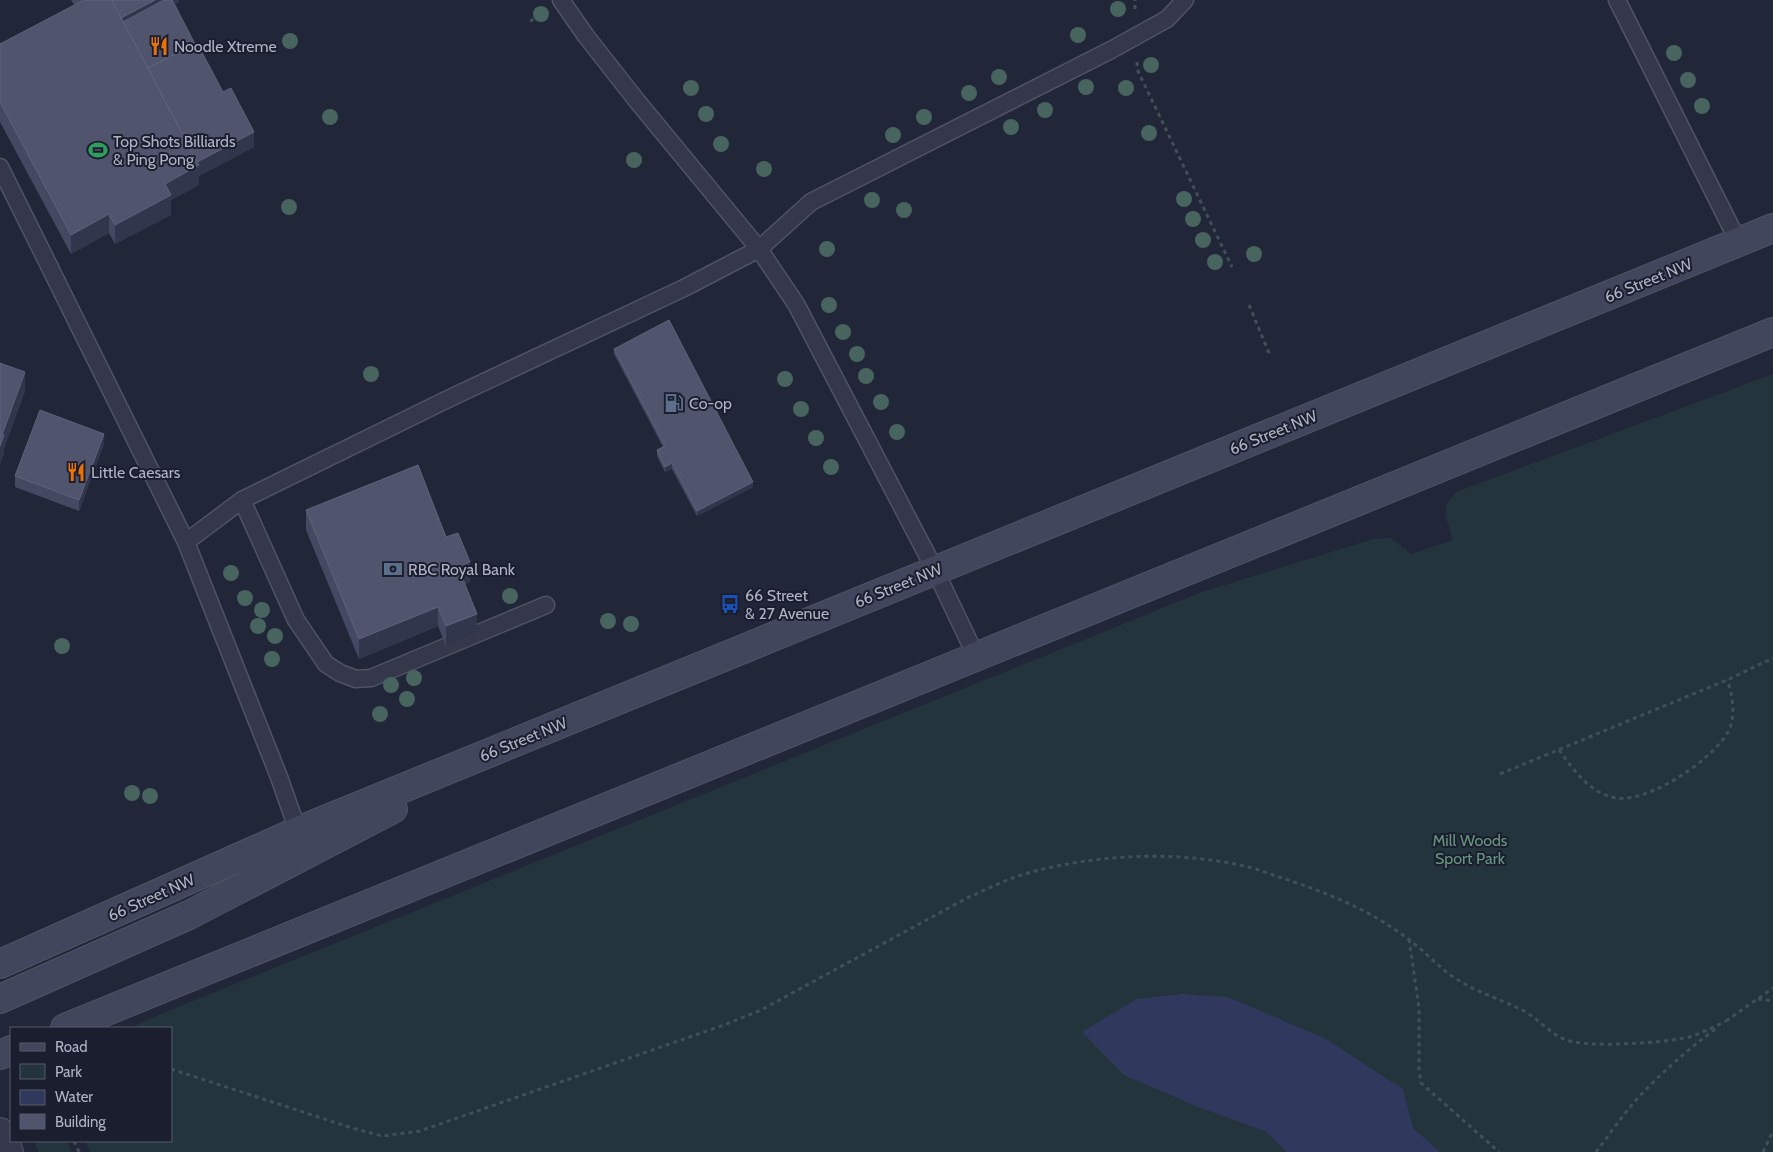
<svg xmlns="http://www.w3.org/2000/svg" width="1773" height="1152" font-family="Cabin,sans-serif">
  <rect width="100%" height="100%" fill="#212639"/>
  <!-- green -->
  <g fill="#24343c">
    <path d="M 1773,374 L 1773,1152 L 90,1152 L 85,1141 L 171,1141 L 171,1028 L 136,1028 L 135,1026 L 151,1018 L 1202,592 L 1373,539 L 1391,538 L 1411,554 L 1453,540 L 1446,518 L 1446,504 L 1456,492 Z"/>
    <path d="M 34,1141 L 67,1141 L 72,1152 L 39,1152 Z"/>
  </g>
  <!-- water -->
  <path fill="#30385d" d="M 1181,994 L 1228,997 L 1324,1038 L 1403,1089 L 1413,1128 L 1440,1152 L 1287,1152 L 1265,1131 L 1198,1107 L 1124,1075 L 1082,1032 L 1137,999 Z"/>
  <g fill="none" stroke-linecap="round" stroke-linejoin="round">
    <!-- service casing -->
    <g stroke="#4f5364" stroke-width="19">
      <g id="service">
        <path d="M 561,0 L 586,36 L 637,101 L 759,249 L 796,304 L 935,570 L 976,656"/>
        <path d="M 1617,0 L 1739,243"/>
        <path d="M 0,167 L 186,542 L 279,777 L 298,831"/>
        <path d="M 242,500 L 296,620 L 326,664 L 340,673 L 356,679 L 371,678 L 546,605"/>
        <path d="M 186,542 L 242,500 L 448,399 L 684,288 L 759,249 L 811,202 L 1111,50 L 1167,19 L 1185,0"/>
      </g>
    </g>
    <!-- tertiary casing -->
    <g stroke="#4f5364" stroke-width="30">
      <path id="tertiary" d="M 0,1132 L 9,1152"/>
    </g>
    <!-- secondary casing -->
    <g stroke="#4f5364" stroke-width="30">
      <g id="secondary">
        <path d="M 0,964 L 298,831 L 1773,228"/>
        <path d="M 0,999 L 189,915 L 393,809"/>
        <path d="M 65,1028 L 1773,332"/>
        <path d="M 0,1055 L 11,1050"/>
      </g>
    </g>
    <!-- path -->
    <g stroke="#405058" stroke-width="3" stroke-dasharray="4 4" stroke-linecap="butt">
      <path d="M 1135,9 L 1135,0"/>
      <path d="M 530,21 L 542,16"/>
      <path d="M 1137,62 L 1137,69 L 1232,267"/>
      <path d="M 1249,305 L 1269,353"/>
      <path d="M 1559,750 C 1574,770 1589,793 1616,798 C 1649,803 1712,760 1728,732 C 1736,718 1733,694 1727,680"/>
      <path d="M 1500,774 L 1727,680 L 1773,658"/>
      <path d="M 1409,939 L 1419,1008 L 1419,1070 L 1421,1083 L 1499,1152"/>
      <path d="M 1758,999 L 1773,1001"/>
      <path d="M 1726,1021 L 1773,988"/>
      <path d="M 171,1069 L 352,1128 L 382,1136 L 420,1131 L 724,1025 L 761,1010 L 967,898 C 987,889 1007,879 1028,873 C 1097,854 1178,850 1248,867 C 1258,869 1269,874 1279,877 C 1304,885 1328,894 1352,905 C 1371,914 1391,926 1408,939 C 1425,951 1438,967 1455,978 C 1476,992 1500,999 1522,1010 C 1538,1018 1550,1034 1566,1040 C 1589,1048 1664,1043 1689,1037 C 1702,1033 1714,1027 1726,1021"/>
      <path d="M 74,1141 L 79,1152"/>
      <path d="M 1596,1152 C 1609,1135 1622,1116 1636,1100 C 1661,1073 1688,1049 1717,1028"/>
      <path d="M 1763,1152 L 1773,1131"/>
    </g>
    <!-- service -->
    <use href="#service" stroke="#34384a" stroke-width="16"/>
    <!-- tertiary -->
    <use href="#tertiary" stroke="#34384a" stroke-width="28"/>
    <!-- secondary -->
    <use href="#secondary" stroke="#42465d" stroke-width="28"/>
  </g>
  <!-- trees -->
  <g fill="#47645e">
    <circle cx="1118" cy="9" r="8"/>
    <circle cx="541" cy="14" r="8"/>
    <circle cx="1078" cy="35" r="8"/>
    <circle cx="290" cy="41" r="8"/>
    <circle cx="1674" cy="53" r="8"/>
    <circle cx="1151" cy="65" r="8"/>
    <circle cx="999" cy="77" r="8"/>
    <circle cx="1688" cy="80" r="8"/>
    <circle cx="1086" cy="87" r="8"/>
    <circle cx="691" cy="88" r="8"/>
    <circle cx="1126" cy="88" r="8"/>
    <circle cx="969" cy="93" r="8"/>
    <circle cx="1702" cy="106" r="8"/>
    <circle cx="1045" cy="110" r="8"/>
    <circle cx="706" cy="114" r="8"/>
    <circle cx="330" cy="117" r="8"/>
    <circle cx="924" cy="117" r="8"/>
    <circle cx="1011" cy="127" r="8"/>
    <circle cx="1149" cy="133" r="8"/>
    <circle cx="893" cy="135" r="8"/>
    <circle cx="721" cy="144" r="8"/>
    <circle cx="634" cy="160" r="8"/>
    <circle cx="764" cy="169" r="8"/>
    <circle cx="1184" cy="199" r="8"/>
    <circle cx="872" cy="200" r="8"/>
    <circle cx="289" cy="207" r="8"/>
    <circle cx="904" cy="210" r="8"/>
    <circle cx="1193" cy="219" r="8"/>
    <circle cx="1203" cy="240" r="8"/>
    <circle cx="827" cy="249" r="8"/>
    <circle cx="1254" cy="254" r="8"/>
    <circle cx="1215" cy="262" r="8"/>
    <circle cx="829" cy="305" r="8"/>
    <circle cx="843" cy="332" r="8"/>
    <circle cx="857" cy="354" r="8"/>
    <circle cx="371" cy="374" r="8"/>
    <circle cx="866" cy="376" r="8"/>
    <circle cx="785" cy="379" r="8"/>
    <circle cx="881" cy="402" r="8"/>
    <circle cx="801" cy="409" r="8"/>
    <circle cx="897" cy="432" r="8"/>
    <circle cx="816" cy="438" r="8"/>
    <circle cx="831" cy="467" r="8"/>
    <circle cx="231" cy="573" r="8"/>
    <circle cx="510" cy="596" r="8"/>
    <circle cx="245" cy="598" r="8"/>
    <circle cx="262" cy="610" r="8"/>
    <circle cx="608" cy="621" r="8"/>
    <circle cx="631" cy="624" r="8"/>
    <circle cx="258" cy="626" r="8"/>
    <circle cx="275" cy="636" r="8"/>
    <circle cx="62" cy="646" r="8"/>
    <circle cx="272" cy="659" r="8"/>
    <circle cx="414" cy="678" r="8"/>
    <circle cx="391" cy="685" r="8"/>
    <circle cx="407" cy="699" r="8"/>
    <circle cx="380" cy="714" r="8"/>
    <circle cx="132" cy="793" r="8"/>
    <circle cx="150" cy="796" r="8"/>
  </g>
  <!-- wall -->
  <g fill="#444962">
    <path d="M 71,0 L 179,0 L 179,2 L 175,4 L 195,44 L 254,147 L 199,176 L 199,185 L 171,200 L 171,215 L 115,244 L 109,233 L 71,254 L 0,122 L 0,44 L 74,5 Z"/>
    <path d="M 614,349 L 753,487 L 697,516 L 672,469 L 665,472 L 657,456 L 657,450 L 663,447 L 614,354 Z"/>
    <path d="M 104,444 L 79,511 L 15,487 L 15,476 Z"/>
    <path d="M 306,510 L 470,582 L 464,584 L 477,633 L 446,646 L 438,626 L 359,659 L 306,530 Z"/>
  </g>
  <!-- shaded-wall -->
  <g fill="#31364d">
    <path d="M 155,0 L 179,0 L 179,2 L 124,32 L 120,19 Z"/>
    <path d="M 254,132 L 254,147 L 199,176 L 199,185 L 171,200 L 171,215 L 115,244 L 115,225 L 165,184 L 196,163 Z"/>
    <path d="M 109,214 L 109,233 L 71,254 L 71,235 Z"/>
    <path d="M 25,372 L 25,392 L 4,449 L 4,454 L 0,465 L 0,446 L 2,435 Z"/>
    <path d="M 104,434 L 104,444 L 79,511 L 79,500 Z"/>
    <path d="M 672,463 L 672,469 L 665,472 L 665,467 Z"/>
    <path d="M 753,482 L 753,487 L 697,516 L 697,511 Z"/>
    <path d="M 470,562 L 470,582 L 458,587 L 458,567 Z"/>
    <path d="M 438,607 L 438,626 L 359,659 L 359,639 Z"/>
    <path d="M 477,614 L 477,633 L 446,646 L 446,626 Z"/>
  </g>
  <!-- building -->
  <g fill="#50546c" stroke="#5e637a">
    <path d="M 84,0 L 112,0 L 199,165 L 165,184 L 171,195 L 115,225 L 109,214 L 71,235 L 0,102 L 0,44 Z"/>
    <path d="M 112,0 L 155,0 L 121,18 Z"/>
    <path d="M 164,0 L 172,0 L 195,44 L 148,68 L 123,22 Z"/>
    <path d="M 197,43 L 223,92 L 231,88 L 254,132 L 197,162 L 148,68 Z"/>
    <path d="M 669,320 L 753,482 L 697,511 L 672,463 L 665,467 L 657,450 L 665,446 L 614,349 Z"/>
    <path d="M 0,363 L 25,372 L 2,435 L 4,435 L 0,446 Z"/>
    <path d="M 40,410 L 104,434 L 79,500 L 15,476 Z"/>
    <path d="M 418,465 L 446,537 L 458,533 L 470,562 L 458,567 L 477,614 L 446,626 L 438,607 L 359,639 L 306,510 Z"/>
  </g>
  <!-- icons -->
  <defs>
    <g id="restaurant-bare" transform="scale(1.5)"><path d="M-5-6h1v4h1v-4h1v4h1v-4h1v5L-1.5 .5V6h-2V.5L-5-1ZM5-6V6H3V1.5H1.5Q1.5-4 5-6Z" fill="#e8710a" stroke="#1a1e2e" stroke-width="2.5" paint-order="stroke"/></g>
    <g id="stadium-bare" transform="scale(1.5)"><path d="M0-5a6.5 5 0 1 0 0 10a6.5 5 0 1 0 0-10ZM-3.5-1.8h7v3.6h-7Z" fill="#2e9e5b" stroke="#1a1e2e" stroke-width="2.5" paint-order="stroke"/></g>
    <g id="fuel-bare" transform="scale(1.5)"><path d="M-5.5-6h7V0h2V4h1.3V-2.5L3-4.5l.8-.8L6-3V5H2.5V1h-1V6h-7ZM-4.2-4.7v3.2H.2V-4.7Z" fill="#5c6f8a" stroke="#1a1e2e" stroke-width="2.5" paint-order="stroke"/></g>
    <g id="bank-bare" transform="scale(1.5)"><path d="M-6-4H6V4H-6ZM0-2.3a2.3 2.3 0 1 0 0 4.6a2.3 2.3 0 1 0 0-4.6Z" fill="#5c6f8a" stroke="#1a1e2e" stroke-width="2.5" paint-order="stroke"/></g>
    <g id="bus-bare" transform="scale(1.5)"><path d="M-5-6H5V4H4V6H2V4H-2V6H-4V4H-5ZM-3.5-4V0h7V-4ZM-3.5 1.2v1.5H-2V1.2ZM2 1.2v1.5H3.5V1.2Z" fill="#1a4fb4" stroke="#1a1e2e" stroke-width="2.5" paint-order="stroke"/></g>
  </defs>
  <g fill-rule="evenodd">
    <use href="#restaurant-bare" x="159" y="46"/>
    <use href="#stadium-bare" x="98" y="150"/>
    <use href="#fuel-bare" x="674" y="403"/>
    <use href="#restaurant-bare" x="76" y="472"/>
    <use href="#bank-bare" x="393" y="569"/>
    <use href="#bus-bare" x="730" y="604"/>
  </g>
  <g text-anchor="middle" stroke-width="4" stroke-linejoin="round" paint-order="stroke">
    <!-- poi labels -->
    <g font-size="16" fill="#afb3c6" stroke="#1a1e2e" text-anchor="start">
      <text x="174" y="52">Noodle Xtreme</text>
      <text x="113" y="147">Top Shots Billiards<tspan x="113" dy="18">&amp; Ping Pong</tspan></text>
      <text x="689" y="409">Co-op</text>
      <text x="91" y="478">Little Caesars</text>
      <text x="408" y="575">RBC Royal Bank</text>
      <text x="745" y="601">66 Street<tspan x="745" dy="18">&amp; 27 Avenue</tspan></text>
    </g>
    <!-- street labels -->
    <g font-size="16" fill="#afb3c6" stroke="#1a1e2e">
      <text transform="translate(1648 280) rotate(-22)" y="6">66 Street NW</text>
      <text transform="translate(1273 432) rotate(-22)" y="6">66 Street NW</text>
      <text transform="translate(898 585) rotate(-22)" y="6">66 Street NW</text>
      <text transform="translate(523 739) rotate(-22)" y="6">66 Street NW</text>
      <text transform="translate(151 897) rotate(-24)" y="6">66 Street NW</text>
    </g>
    <!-- park labels -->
    <g font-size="16" fill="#66977d" stroke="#1a1e2e">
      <text x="1470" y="846">Mill Woods<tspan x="1470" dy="18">Sport Park</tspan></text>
    </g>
  </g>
  <!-- legend -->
  <rect x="10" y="1027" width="162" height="115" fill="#1a1e2e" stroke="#565a6b"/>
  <rect x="20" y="1043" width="25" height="8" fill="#42465d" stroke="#565a6b"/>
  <text x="55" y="1052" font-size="15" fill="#afb3c6">Road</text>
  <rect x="20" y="1064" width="25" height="15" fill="#24343c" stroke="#565a6b"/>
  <text x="55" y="1077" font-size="15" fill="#afb3c6">Park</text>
  <rect x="20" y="1090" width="25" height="15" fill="#30385d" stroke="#565a6b"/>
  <text x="55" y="1102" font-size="15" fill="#afb3c6">Water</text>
  <rect x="20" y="1114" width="25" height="15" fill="#50546c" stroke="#565a6b"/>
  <text x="55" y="1127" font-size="15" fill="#afb3c6">Building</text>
</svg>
